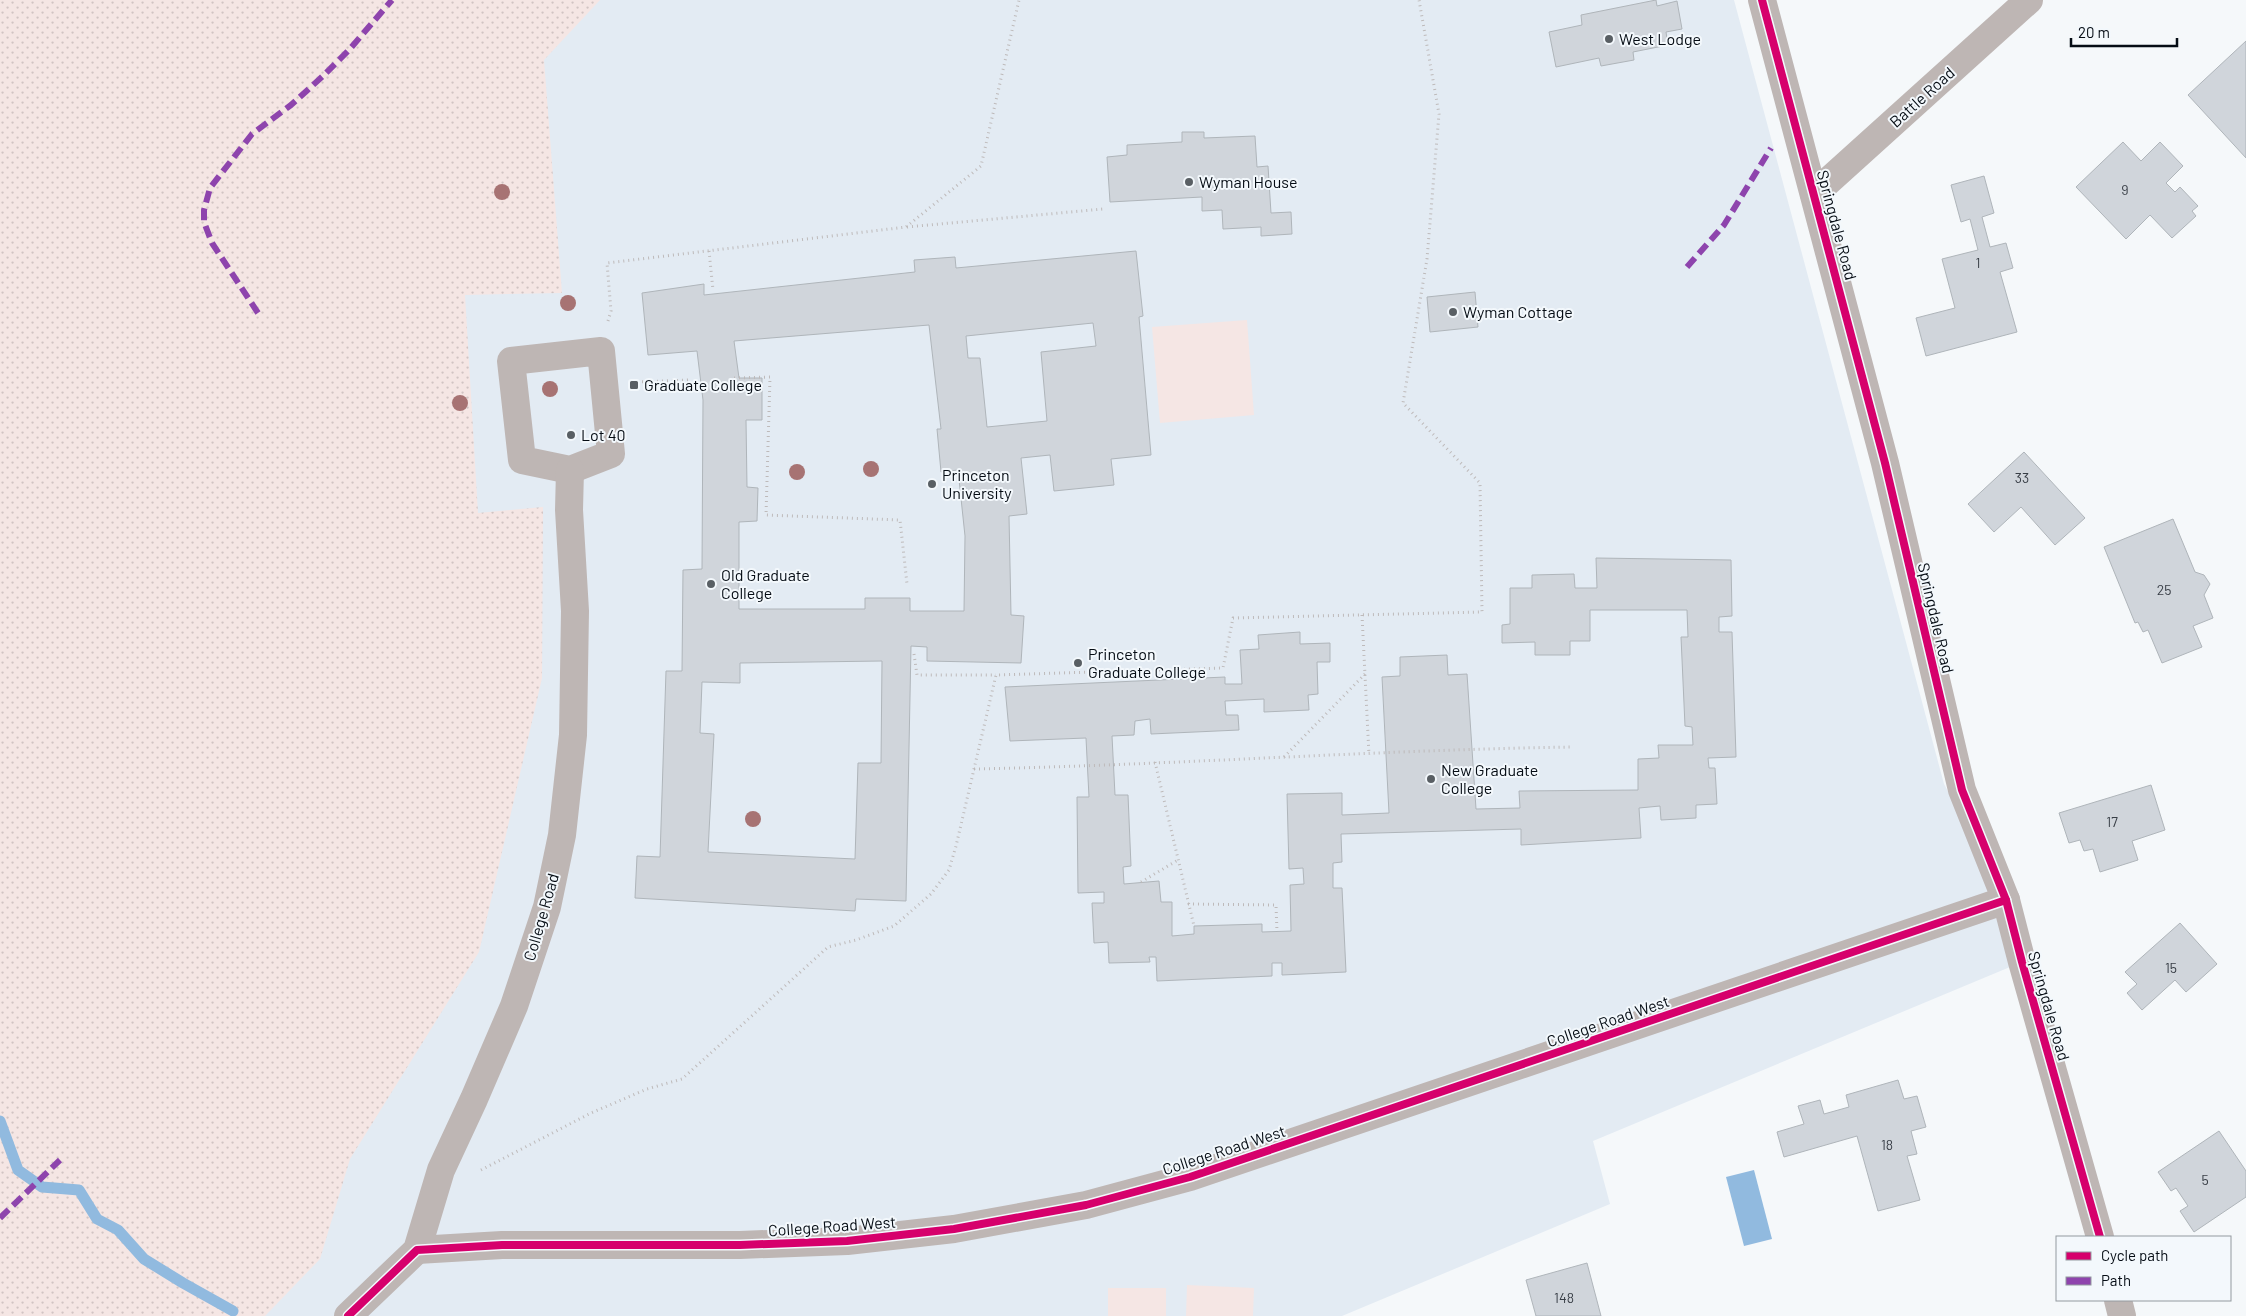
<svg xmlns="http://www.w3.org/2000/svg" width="2246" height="1316" font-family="Barlow,sans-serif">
  <defs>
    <pattern id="grass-dots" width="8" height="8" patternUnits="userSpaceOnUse" patternTransform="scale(1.25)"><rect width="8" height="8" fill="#f5e6e4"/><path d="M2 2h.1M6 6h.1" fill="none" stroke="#d1c4c3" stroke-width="1.8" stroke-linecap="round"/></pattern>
  </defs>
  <rect width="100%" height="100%" fill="#f5f8fa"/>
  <!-- built -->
  <path fill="#e3ebf3" d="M 0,0 L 1734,0 L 1944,784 L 2006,900 L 2022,962 L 1593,1141 L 1610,1204 L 1342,1316 L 0,1316 Z"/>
  <!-- grass -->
  <path fill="url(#grass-dots)" d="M 0,0 L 600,0 L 544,60 L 562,293 L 465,295 L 478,513 L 543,507 L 542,678 L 479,952 L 350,1159 L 320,1259 L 265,1316 L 0,1316 Z"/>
  <!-- garden -->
  <g fill="#f5e6e4">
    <path d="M 1247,320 L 1254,415 L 1160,423 L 1152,327 Z"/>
    <path d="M 1187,1285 L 1254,1288 L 1253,1316 L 1186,1316 Z"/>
    <rect x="1108" y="1288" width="58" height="28"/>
  </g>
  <!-- water -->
  <path fill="#91badf" d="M 1754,1170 L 1772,1239 L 1744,1246 L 1726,1177 Z"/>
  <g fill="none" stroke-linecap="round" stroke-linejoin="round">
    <!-- stream -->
    <path stroke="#91badf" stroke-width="11" d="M 0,1121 L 18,1170 L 42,1187 L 79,1190 L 97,1219 L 118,1230 L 144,1259 L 183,1283 L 233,1311"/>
  </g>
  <!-- building -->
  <g fill="#d0d5db" stroke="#afb5ba" fill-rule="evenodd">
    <path d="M 1656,0 L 1657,6 L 1677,1 L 1682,29 L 1666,32 L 1668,45 L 1633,52 L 1634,60 L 1601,66 L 1599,58 L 1556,67 L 1549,32 L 1582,25 L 1581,15 Z"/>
    <path d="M 2246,41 L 2246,158 L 2188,95 Z"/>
    <path d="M 1182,132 L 1204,132 L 1204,138 L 1255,136 L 1257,167 L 1268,166 L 1271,213 L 1291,212 L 1292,234 L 1261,236 L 1261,227 L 1223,229 L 1222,210 L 1202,211 L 1202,197 L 1110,202 L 1107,157 L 1127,155 L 1127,145 L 1182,142 Z"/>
    <path d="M 2123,142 L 2141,161 L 2160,142 L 2183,166 L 2166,183 L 2175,192 L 2180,187 L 2198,206 L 2192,211 L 2196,216 L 2172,238 L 2150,215 L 2126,239 L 2076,187 Z"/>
    <path d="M 1984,176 L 1994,213 L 1982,217 L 1990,247 L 2006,243 L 2013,268 L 2000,272 L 2017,332 L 1926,356 L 1916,318 L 1955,308 L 1942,259 L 1978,250 L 1970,219 L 1961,222 L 1951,185 Z"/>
    <path d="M 1136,251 L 1143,316 L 1139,317 L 1151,455 L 1111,459 L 1114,485 L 1054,491 L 1050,455 L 1021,458 L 1027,514 L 1009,516 L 1011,615 L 1024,616 L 1021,663 L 927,661 L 927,647 L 911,646 L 906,901 L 856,899 L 855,911 L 635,898 L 637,856 L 660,857 L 666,671 L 682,671 L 683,570 L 702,569 L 703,400 L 697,351 L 648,355 L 642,293 L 704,284 L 704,295 L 915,272 L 914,260 L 955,257 L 956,268 ZM 1093,323 L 1096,346 L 1041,352 L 1047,421 L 987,427 L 980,358 L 968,358 L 966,336 ZM 929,325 L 941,429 L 937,429 L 941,472 L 958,470 L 965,536 L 964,611 L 910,611 L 910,598 L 865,598 L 865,609 L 739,609 L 739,522 L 757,521 L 758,488 L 747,487 L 746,420 L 762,420 L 762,378 L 739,378 L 734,341 ZM 882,661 L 881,763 L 858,763 L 855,859 L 708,852 L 714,734 L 700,733 L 702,682 L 740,683 L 740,663 Z"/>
    <path d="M 1475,292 L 1478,327 L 1430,332 L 1427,297 Z"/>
    <path d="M 2024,452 L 2085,518 L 2055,545 L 2021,507 L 1994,532 L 1968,504 Z"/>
    <path d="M 2173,519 L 2195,572 L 2204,575 L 2210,584 L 2204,595 L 2213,618 L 2193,626 L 2202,647 L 2162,663 L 2148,630 L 2143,632 L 2138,622 L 2135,623 L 2104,547 Z"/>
    <path d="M 1596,558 L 1731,560 L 1732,616 L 1719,617 L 1719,632 L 1732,632 L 1736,757 L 1708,758 L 1709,768 L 1715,768 L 1717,804 L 1696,805 L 1696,818 L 1661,820 L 1660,806 L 1639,808 L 1641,838 L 1521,845 L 1521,829 L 1341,834 L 1342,862 L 1333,863 L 1333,888 L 1342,888 L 1346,972 L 1282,975 L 1282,963 L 1272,963 L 1272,976 L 1157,981 L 1156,957 L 1149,957 L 1150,962 L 1109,963 L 1108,942 L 1094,943 L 1092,903 L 1104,903 L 1104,892 L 1078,893 L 1077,797 L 1089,797 L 1086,738 L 1010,741 L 1005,687 L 1225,677 L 1225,684 L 1242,684 L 1240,650 L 1259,649 L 1258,635 L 1300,632 L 1300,644 L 1330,643 L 1330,662 L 1317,662 L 1318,694 L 1308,695 L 1309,710 L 1264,712 L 1264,699 L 1225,701 L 1226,715 L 1238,715 L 1239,730 L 1151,734 L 1150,719 L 1135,721 L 1134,735 L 1112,736 L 1115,795 L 1128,795 L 1131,866 L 1123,867 L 1124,884 L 1159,881 L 1161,902 L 1172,902 L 1172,936 L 1194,934 L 1194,926 L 1262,924 L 1262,932 L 1291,931 L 1290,885 L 1304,884 L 1303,868 L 1289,869 L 1287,794 L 1342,793 L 1342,815 L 1389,813 L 1382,677 L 1400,676 L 1400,657 L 1447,655 L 1448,675 L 1467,674 L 1476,809 L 1520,808 L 1519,791 L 1638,790 L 1638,759 L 1659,758 L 1658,745 L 1693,745 L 1692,727 L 1685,726 L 1681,637 L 1688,637 L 1687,610 L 1590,610 L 1590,641 L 1570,641 L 1570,655 L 1535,655 L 1535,642 L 1502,643 L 1502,625 L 1510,624 L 1510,588 L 1532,588 L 1532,575 L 1574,574 L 1575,588 L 1597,588 Z"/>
    <path d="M 2151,785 L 2165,830 L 2132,841 L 2138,860 L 2100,872 L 2093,849 L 2084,851 L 2080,840 L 2069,843 L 2059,813 Z"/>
    <path d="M 2180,923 L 2217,964 L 2186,992 L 2175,980 L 2142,1010 L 2127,993 L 2137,984 L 2125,972 Z"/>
    <path d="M 1898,1080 L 1904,1099 L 1917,1096 L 1926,1127 L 1911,1131 L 1917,1154 L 1907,1156 L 1920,1200 L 1878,1211 L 1857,1136 L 1784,1157 L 1777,1132 L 1804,1124 L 1798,1106 L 1820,1100 L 1824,1114 L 1849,1107 L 1846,1095 Z"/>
    <path d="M 2219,1131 L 2246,1171 L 2246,1197 L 2194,1232 L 2180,1211 L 2188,1206 L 2176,1188 L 2171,1191 L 2158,1172 Z"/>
    <path d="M 1587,1263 L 1601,1316 L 1536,1316 L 1526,1280 Z"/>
  </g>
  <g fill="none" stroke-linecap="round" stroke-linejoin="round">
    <!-- path -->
    <g stroke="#bebaba" stroke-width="3" stroke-dasharray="1 4" stroke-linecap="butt">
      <path d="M 907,227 L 1103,209"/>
      <path d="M 709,251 L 713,290"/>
      <path d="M 608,321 L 611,311 L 607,263 L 906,227 L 981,166 L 1019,0"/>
      <path d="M 734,378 L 770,377 L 766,515 L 900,520 L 907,584"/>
      <path d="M 637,382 L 688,380"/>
      <path d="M 1362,615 L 1369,755"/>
      <path d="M 914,654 L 917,675 L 996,675"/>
      <path d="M 1284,757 L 1365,674"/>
      <path d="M 1155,762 L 1194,926"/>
      <path d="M 974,769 C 1174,765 1373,750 1573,747"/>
      <path d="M 1141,882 L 1178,860"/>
      <path d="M 1188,904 L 1276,905 L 1277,932"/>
      <path d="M 481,1170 L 591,1113 L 647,1089 L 682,1079 L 828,947 L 856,940 L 894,926 L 931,894 L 949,870 L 956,846 L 996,675 L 1223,668 L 1233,618 L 1482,612 L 1480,483 L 1403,403 L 1427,259 L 1439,114 L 1419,0"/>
    </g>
    <!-- minor -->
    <g stroke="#beb6b4" stroke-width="28">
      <path d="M 1762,0 L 1885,463 L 1962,790 L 2006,900 L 2022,962 L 2100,1237"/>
      <path d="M 1814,194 L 2029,0"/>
      <path d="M 601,351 L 611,454 L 570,470 L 522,460 L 511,361 Z"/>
      <path d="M 417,1250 L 502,1245 L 740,1245 L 847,1241 L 954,1229 L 1086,1205 L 1190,1177 L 2006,900"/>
      <path d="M 2118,1300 L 2122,1316"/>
      <path d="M 348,1316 L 417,1250 L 441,1170 L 474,1099 L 514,1006 L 547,907 L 562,835 L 573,735 L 575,611 L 569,510 L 570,470"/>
    </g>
    <!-- quiet -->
    <g stroke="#8e44ad" stroke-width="6" stroke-dasharray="12 6" stroke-linecap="butt">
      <path d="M 1687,267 L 1724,225 L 1771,148"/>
      <path d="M 258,313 L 212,243 L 204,222 L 204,210 L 210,188 L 252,134 L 291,105 L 323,76 L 349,50 L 392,0"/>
      <path d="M 0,1218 L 60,1160"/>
    </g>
    <!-- cycleway casing -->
    <g stroke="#f3f8fc" stroke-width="11">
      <g id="cycleway">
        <path d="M 1762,0 L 1885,463 L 1962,790 L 2006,900 L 2022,962 L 2100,1237"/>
        <path d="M 348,1316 L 417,1250 L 502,1245 L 740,1245 L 847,1241 L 954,1229 L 1086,1205 L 1190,1177 L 2006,900"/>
      </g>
    </g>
    <!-- cycleway -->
    <use href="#cycleway" stroke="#d6006c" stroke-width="8"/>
  </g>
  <!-- trees -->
  <g fill="#a77373">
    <circle cx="502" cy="192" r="8"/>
    <circle cx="568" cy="303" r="8"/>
    <circle cx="550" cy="389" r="8"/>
    <circle cx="460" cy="403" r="8"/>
    <circle cx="871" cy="469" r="8"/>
    <circle cx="797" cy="472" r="8"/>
    <circle cx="753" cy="819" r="8"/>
  </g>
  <!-- markers -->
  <g fill="#595f64" stroke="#f3f8fc" stroke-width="2">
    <circle cx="1609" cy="39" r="5"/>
    <circle cx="1189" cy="182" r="5"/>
    <circle cx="1453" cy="312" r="5"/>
    <rect x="629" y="380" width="10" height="10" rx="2.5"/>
    <circle cx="571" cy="435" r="5"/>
    <circle cx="932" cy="484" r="5"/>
    <circle cx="711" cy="584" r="5"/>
    <circle cx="1078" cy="663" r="5"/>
    <circle cx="1431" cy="779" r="5"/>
  </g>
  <g text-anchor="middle" stroke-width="4" stroke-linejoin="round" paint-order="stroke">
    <!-- number labels -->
    <g font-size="14" fill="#383e46">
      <text x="2125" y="195">9</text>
      <text x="1978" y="268">1</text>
      <text x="2022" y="483">33</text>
      <text x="2164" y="595">25</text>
      <text x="2112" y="827">17</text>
      <text x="2171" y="973">15</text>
      <text x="1887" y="1150">18</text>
      <text x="2205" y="1185">5</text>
      <text x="1564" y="1303">148</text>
    </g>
    <!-- poi labels -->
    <g font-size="16" fill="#050c14" stroke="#f3f8fc" text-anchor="start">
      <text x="1619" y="45">West Lodge</text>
      <text x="1199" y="188">Wyman House</text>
      <text x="1463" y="318">Wyman Cottage</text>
      <text x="644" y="391">Graduate College</text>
      <text x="581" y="441">Lot 40</text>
      <text x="942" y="481">Princeton<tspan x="942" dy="18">University</tspan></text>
      <text x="721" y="581">Old Graduate<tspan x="721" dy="18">College</tspan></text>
      <text x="1088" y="660">Princeton<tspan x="1088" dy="18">Graduate College</tspan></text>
      <text x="1441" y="776">New Graduate<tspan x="1441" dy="18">College</tspan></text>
    </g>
    <!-- street labels -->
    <g font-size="16" fill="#050c14" stroke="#f3f8fc">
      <text transform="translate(1922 97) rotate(-42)" y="6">Battle Road</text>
      <text transform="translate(1837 225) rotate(75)" y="6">Springdale Road</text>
      <text transform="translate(1936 618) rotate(77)" y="6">Springdale Road</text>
      <text transform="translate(541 917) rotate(-74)" y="6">College Road</text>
      <text transform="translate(2049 1006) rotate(74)" y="6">Springdale Road</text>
      <text transform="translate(1608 1021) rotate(-19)" y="6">College Road West</text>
      <text transform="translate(1224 1150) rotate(-18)" y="6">College Road West</text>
      <text transform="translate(832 1226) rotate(-4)" y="6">College Road West</text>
    </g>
  </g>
  <!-- legend -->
  <rect x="2056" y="1236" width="175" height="65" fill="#f3f8fc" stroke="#949a9f"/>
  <rect x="2066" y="1252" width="25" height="8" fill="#d6006c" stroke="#949a9f"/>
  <text x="2101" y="1261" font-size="15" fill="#050c14">Cycle path</text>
  <rect x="2066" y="1277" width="25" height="8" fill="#8e44ad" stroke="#949a9f"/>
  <text x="2101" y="1286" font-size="15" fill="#050c14">Path</text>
  <!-- scale -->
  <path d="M2071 38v8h106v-8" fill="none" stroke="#050c14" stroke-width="2.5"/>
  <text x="2078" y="38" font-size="15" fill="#050c14" stroke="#f3f8fc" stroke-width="4" paint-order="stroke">20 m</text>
</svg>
